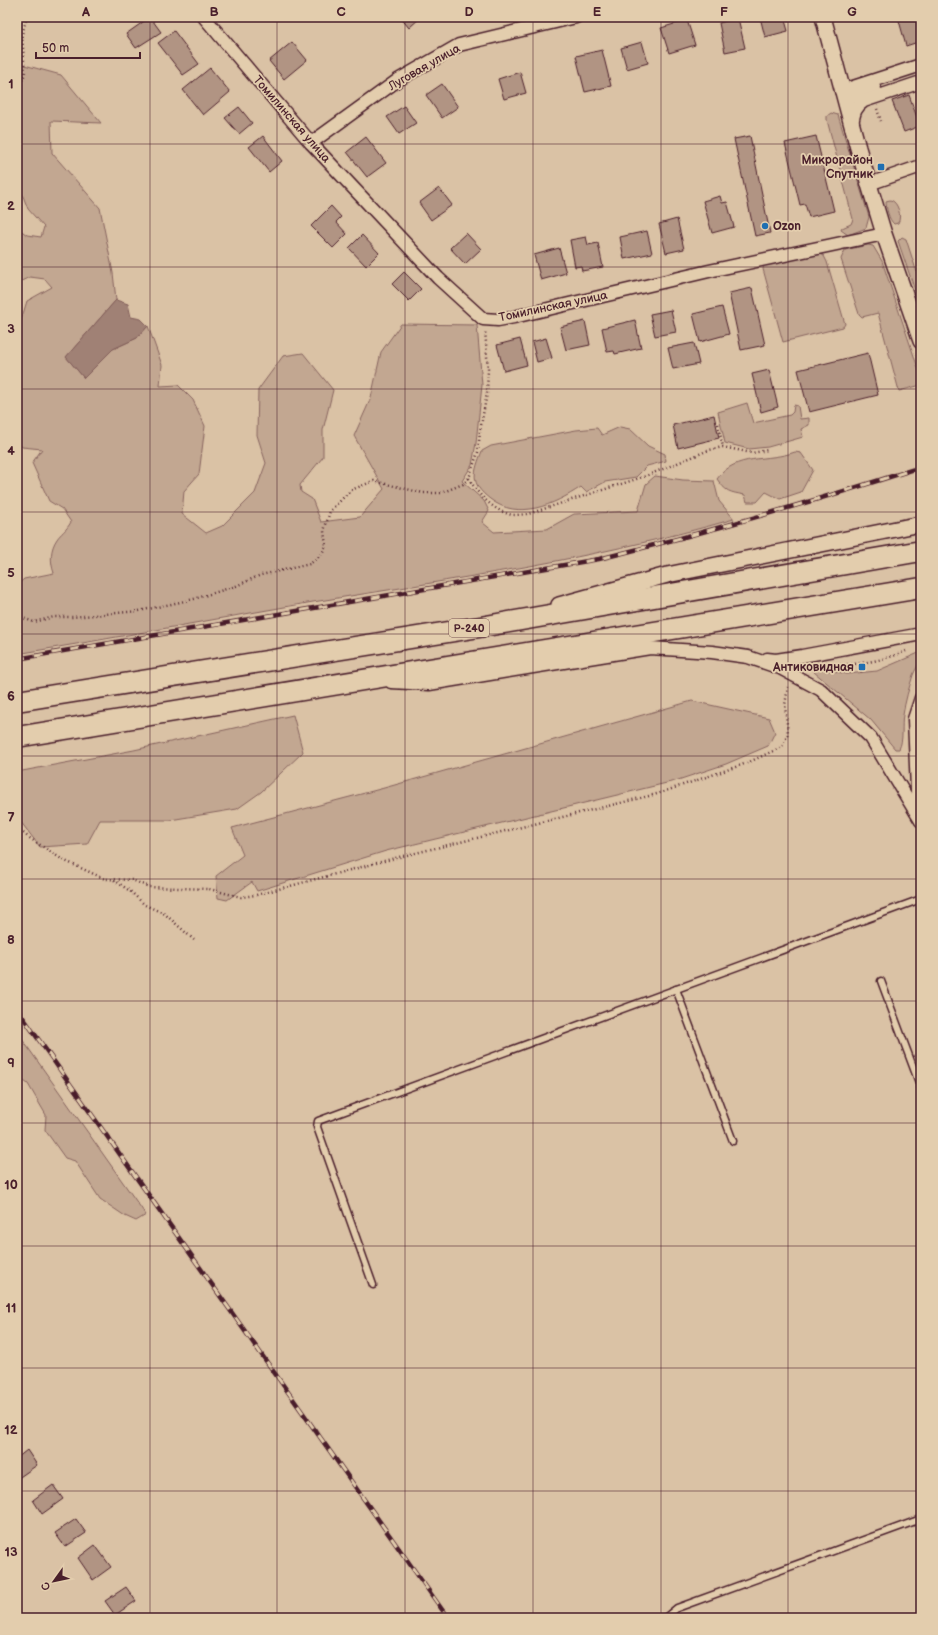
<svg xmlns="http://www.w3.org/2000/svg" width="938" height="1635" font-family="'Balsamiq Sans',sans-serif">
  <rect width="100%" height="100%" fill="#dac2a5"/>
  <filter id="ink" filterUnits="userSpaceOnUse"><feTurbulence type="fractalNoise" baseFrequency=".025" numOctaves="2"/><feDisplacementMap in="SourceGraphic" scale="8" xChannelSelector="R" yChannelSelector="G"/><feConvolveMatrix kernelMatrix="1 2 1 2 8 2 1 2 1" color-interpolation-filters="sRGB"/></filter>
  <g filter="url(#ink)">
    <!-- green -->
    <g fill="#c2a791" stroke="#86635e">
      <path d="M 17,63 L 61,75 L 101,123 L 51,121 L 52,153 L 100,208 L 113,273 L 116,300 L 66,357 L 84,378 L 113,349 L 137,338 L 148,326 L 162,365 L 160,386 L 178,385 L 193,400 L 205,426 L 199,474 L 184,491 L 182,514 L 206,533 L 222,526 L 255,493 L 266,463 L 257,435 L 258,390 L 283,356 L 303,353 L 333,390 L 323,430 L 323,457 L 300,485 L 301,492 L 312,499 L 321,522 L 360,517 L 384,489 L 354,436 L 371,398 L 381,352 L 401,324 L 477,325 L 482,385 L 476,443 L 472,465 L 462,481 L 484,501 L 489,511 L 482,522 L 494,532 L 547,529 L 574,514 L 638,511 L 646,484 L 655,476 L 683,480 L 714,481 L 719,501 L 734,519 C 596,559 455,579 313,602 C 214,619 116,638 17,654 L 17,585 L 24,579 L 54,573 C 50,562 50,549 57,539 C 61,533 66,531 71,522 L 62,509 L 49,501 L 32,463 L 42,449 L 22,447 L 17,441 L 17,333 L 27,301 L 52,287 L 45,279 L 30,277 L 17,283 L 17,231 L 19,229 L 27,235 L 41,237 L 44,227 L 28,209 L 19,186 L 17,186 Z"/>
      <path d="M 831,113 L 838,115 L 869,217 L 866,228 L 848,235 L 841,230 L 842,228 L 851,224 L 853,219 L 827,120 L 827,116 Z"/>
      <path d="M 890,200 C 898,201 902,217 898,223 L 894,224 C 889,220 886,208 886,201 Z"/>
      <path d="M 902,237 L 906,239 L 921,285 L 921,308 L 898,241 Z"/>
      <path d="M 868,245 L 873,246 L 882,261 L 921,377 L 921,385 L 899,391 L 878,313 L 862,317 L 859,314 L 841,259 L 845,250 Z"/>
      <path d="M 821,254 L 824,256 L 827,262 L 845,324 L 843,327 L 783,342 L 763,269 L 764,265 Z"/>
      <path d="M 747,403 L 753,423 L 790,415 L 793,412 L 794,405 L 798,406 L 800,419 L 809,418 L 809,425 L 801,429 L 803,437 L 768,447 L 749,449 L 725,443 L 718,412 Z"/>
      <path d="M 620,427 L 630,429 L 648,446 L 665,454 L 666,461 L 647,466 L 636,477 L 605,482 L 586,492 L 581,487 C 554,505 518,521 490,499 C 469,483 474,472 482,451 L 491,446 L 576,430 L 597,428 L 602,435 Z"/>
      <path d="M 795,452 L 801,453 L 813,470 L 801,492 L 780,499 L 766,492 L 757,502 L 747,502 L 745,495 C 729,492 726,492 717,479 C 735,453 768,462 795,452 Z"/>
      <path d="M 921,652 C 921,662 917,666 913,675 C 909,688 905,701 903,715 C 901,725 904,740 899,749 L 895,749 L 871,720 L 814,672 L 812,669 L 815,667 L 847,674 L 877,671 Z"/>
      <path d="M 692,701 L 769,718 L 775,732 L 768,746 L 726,764 L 675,781 L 386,851 L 257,891 L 252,882 L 227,900 L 218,898 L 216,876 L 243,855 L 232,828 L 384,788 Z"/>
      <path d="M 293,715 L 303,752 L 261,792 L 237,809 L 170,820 L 100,820 L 87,844 L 40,847 L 17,817 L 17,772 L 134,750 Z"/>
      <path d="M 17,1032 L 146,1215 L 136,1221 L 125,1216 L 100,1199 L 75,1161 L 65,1158 L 45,1130 L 46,1115 L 28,1084 L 17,1076 Z"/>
    </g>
    <!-- water -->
    <path fill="#a08175" stroke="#7e5a57" d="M 116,300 L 128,304 L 131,317 L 141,319 L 148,326 L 137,338 L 113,349 L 84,378 L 66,357 Z"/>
    <!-- building -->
    <g fill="#b19483" stroke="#4a1f2b">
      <path d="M 150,17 L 161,32 L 136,48 L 126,34 Z"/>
      <path d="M 400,17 L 421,17 L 409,28 Z"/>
      <path d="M 760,17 L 784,17 L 788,31 L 765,37 Z"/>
      <path d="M 898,17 L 921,17 L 921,41 L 906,46 Z"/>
      <path d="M 738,18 L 745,48 L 725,52 L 719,23 Z"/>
      <path d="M 687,20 L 695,45 L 669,53 L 661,28 Z"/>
      <path d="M 174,31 L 199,64 L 183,75 L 158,43 Z"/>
      <path d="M 292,42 L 307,60 L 284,79 L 269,61 Z"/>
      <path d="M 642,42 L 648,63 L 627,69 L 621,48 Z"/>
      <path d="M 602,50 L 611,86 L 585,92 L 576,56 Z"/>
      <path d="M 210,68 L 230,92 L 203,115 L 183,90 Z"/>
      <path d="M 520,72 L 526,93 L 504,99 L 498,79 Z"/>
      <path d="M 442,84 L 458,107 L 442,118 L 426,95 Z"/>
      <path d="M 909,95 L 920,126 L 904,132 L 892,101 Z"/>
      <path d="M 404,106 L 416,123 L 399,134 L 387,117 Z"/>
      <path d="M 239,107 L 252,123 L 239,134 L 225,118 Z"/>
      <path d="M 263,136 L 282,161 L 269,172 L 249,147 Z"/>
      <path d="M 750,136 L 770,233 L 755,236 L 734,139 Z"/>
      <path d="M 816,136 L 834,211 L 809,217 L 805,204 L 800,205 L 785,143 Z"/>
      <path d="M 366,137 L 386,163 L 367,177 L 347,152 Z"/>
      <path d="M 439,188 L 452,205 L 431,220 L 419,203 Z"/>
      <path d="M 720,196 L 722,203 L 727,202 L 734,227 L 712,233 L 703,201 Z"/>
      <path d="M 331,206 L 341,217 L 336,222 L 347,234 L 333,248 L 311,226 Z"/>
      <path d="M 677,219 L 684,249 L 666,253 L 659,224 Z"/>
      <path d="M 647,231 L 652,253 L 624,259 L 620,237 Z"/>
      <path d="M 466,233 L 481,249 L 465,264 L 450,248 Z"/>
      <path d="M 362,235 L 379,253 L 366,266 L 349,248 Z"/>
      <path d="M 586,237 L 588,245 L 598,243 L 603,267 L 582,271 L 581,266 L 575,267 L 570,240 Z"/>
      <path d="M 559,248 L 566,273 L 541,280 L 534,255 Z"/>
      <path d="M 404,272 L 421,289 L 409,301 L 392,284 Z"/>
      <path d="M 752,288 L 765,345 L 741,350 L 729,293 Z"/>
      <path d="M 722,307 L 729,334 L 700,342 L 693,314 Z"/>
      <path d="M 671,310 L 676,332 L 655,336 L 650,314 Z"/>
      <path d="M 635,320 L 641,348 L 615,354 L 614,351 L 607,352 L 602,328 Z"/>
      <path d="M 585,321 L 590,345 L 566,350 L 560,327 Z"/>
      <path d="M 546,338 L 552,358 L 537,362 L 532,342 Z"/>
      <path d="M 520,339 L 527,365 L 504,371 L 497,345 Z"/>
      <path d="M 694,343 L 699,364 L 673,369 L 668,348 Z"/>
      <path d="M 868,353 L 878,395 L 809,412 L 798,370 Z"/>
      <path d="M 769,370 L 778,407 L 761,412 L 752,374 Z"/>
      <path d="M 714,415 L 719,438 L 678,448 L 673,425 Z"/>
      <path d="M 27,1450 L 37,1465 L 17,1479 L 17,1458 Z"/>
      <path d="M 53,1485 L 63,1499 L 42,1514 L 33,1500 Z"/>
      <path d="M 76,1519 L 86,1533 L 65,1547 L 55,1533 Z"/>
      <path d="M 95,1545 L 111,1567 L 93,1580 L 78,1558 Z"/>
      <path d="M 126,1587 L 136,1601 L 115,1615 L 105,1601 Z"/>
    </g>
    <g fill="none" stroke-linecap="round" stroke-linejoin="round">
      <!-- service casing -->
      <g stroke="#4a1f2b" stroke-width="9">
        <g id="service">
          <path d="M 881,981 L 921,1088"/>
          <path d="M 676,989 L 733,1141"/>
          <path d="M 373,1285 L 317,1127 L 318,1121 L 921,899"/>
          <path d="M 665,1618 L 677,1608 L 921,1519"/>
        </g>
      </g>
      <!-- minor casing -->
      <g stroke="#4a1f2b" stroke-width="15">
        <g id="minor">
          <path d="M 204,17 L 311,143 L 438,278 L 483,319 L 498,320 L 514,317 L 709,271 L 884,234"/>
          <path d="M 841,91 L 921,65"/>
          <path d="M 844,99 L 875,89"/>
          <path d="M 852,124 C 854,113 855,107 864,101 L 921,82"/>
          <path d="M 311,143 L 398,80 L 459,45 L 576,17"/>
          <path d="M 869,184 L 921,166"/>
          <path d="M 767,659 L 776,660 L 802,656 L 921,634"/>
          <path d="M 391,682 L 429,684 L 650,648 L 712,652 L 748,657 L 780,668 L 821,690 L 871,738 L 921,821"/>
          <path d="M 918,813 L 914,719 L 921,698"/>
        </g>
      </g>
      <!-- tertiary casing -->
      <g stroke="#4a1f2b" stroke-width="18">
        <g id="tertiary">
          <path d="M 823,17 L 858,148 L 884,234 L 921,341"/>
          <path d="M 559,605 L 667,575 L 921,524"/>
        </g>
      </g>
      <!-- trunk casing -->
      <g stroke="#4a1f2b" stroke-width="23">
        <g id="trunk">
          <path d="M 17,701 L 486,626 L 921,551"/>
          <path d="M 17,737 L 921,588"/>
        </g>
      </g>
      <!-- path -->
      <g stroke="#4a1f2b" stroke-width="2.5" stroke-dasharray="1 3" stroke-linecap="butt">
        <path d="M 17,91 L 25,74 L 22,34 L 27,17"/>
        <path d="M 877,109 L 881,121"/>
        <path d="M 718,424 L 723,447"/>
        <path d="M 469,478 C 476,493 493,510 509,514 C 514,516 523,514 528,514 L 646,476 L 709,450 L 723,447 L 752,453 L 768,450"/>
        <path d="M 17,616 L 34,622 L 54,617 L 72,617 L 139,611 L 194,599 L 236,586 L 261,575 L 310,564 L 321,555 L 326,546 L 324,531 L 330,511 L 351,490 L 374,481 L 423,493 L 441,493 L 463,484 L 469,478 L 478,452 L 480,431 L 487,393 L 488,369 L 485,330"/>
        <path d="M 831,665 C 856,665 883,661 906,651"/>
        <path d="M 17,828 L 28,837 L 63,860 L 105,879 L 132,880 L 149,887 L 209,889 L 241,897 L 256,895 L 403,856 L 657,794 L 747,763 L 782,747 L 788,734 L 785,705 L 788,687"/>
        <path d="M 114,880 L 130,891 L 145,905 L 165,914 L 194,940"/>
      </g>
      <!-- service -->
      <use href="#service" stroke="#e3cdad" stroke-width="6"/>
      <!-- minor -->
      <use href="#minor" stroke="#e3cdad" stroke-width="12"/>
      <!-- tertiary -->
      <use href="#tertiary" stroke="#e3cdad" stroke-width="15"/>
      <!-- trunk -->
      <use href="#trunk" stroke="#e3cdad" stroke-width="20"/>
      <!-- rail casing -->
      <g stroke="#4a1f2b" stroke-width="4.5">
        <g id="rail">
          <path d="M 17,659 L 599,559 C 708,532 815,501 921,467"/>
          <path d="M 17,1009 L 448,1618"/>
        </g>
      </g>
      <!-- rail -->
      <use href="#rail" stroke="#e3cdad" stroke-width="3" stroke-dasharray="9" stroke-linecap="butt"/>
    </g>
  </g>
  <!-- grid -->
  <path fill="none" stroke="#4a1f2b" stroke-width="1" stroke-opacity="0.55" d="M 150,17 L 150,1618M 277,17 L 277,1618M 405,17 L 405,1618M 533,17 L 533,1618M 661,17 L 661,1618M 788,17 L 788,1618M 17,144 L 921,144M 17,267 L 921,267M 17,389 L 921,389M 17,512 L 921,512M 17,634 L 921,634M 17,756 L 921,756M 17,879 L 921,879M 17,1001 L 921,1001M 17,1123 L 921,1123M 17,1246 L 921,1246M 17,1368 L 921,1368M 17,1491 L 921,1491"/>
  <!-- markers -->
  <g fill="#1f6fb2" stroke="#e3cdad" stroke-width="1.5">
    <rect x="877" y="163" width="8" height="8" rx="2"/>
    <circle cx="765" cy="226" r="4"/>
    <rect x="858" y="663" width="8" height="8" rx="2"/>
  </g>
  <g text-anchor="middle" stroke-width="3.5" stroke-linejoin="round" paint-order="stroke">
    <!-- shield labels -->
    <rect fill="#e3cdad" stroke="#785352" stroke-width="1" x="449" y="619" width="40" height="18" rx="3"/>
    <g font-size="11" font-weight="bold" fill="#4a1f2b">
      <text x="469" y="632">Р-240</text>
    </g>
    <!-- street labels -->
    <g font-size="12" fill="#4a1f2b" stroke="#e3cdad">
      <text transform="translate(424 67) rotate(-30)" y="4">Луговая улица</text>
      <text transform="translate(292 119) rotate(49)" y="4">Томилинская улица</text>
      <text transform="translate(553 306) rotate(-12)" y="4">Томилинская улица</text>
    </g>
    <!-- poi labels -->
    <g font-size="12" font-weight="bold" fill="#4a1f2b" stroke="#e3cdad" text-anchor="end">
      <text x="873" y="164">Микрорайон<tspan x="873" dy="14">Спутник</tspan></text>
      <text x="773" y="230" text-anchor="start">Ozon</text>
      <text x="854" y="671">Антиковидная</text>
    </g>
  </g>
  <!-- margin -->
  <rect width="938" height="1635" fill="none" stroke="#e3cdad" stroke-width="44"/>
  <!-- north arrow -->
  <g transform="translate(54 1581) rotate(237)" stroke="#e3cdad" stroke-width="3" paint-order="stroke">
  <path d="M0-3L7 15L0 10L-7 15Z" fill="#4a1f2b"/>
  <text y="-6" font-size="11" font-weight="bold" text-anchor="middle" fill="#4a1f2b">С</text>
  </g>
  <!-- scale -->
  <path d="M36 52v6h104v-6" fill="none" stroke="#4a1f2b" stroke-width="2"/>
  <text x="42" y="52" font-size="12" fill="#4a1f2b" stroke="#e3cdad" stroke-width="3" paint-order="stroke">50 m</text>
  <rect x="22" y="22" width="894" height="1591" fill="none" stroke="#4a1f2b" stroke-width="1.5"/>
  <g font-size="13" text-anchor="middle" font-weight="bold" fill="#4a1f2b">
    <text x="86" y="16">A</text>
    <text x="214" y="16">B</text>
    <text x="341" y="16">C</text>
    <text x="469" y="16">D</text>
    <text x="597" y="16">E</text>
    <text x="724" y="16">F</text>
    <text x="852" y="16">G</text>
    <text x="11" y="88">1</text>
    <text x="11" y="210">2</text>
    <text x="11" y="333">3</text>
    <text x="11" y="455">4</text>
    <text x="11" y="577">5</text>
    <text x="11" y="700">6</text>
    <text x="11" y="822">7</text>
    <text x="11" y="944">8</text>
    <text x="11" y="1067">9</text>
    <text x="11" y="1189">10</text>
    <text x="11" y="1312">11</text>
    <text x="11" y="1434">12</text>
    <text x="11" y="1556">13</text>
  </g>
</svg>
